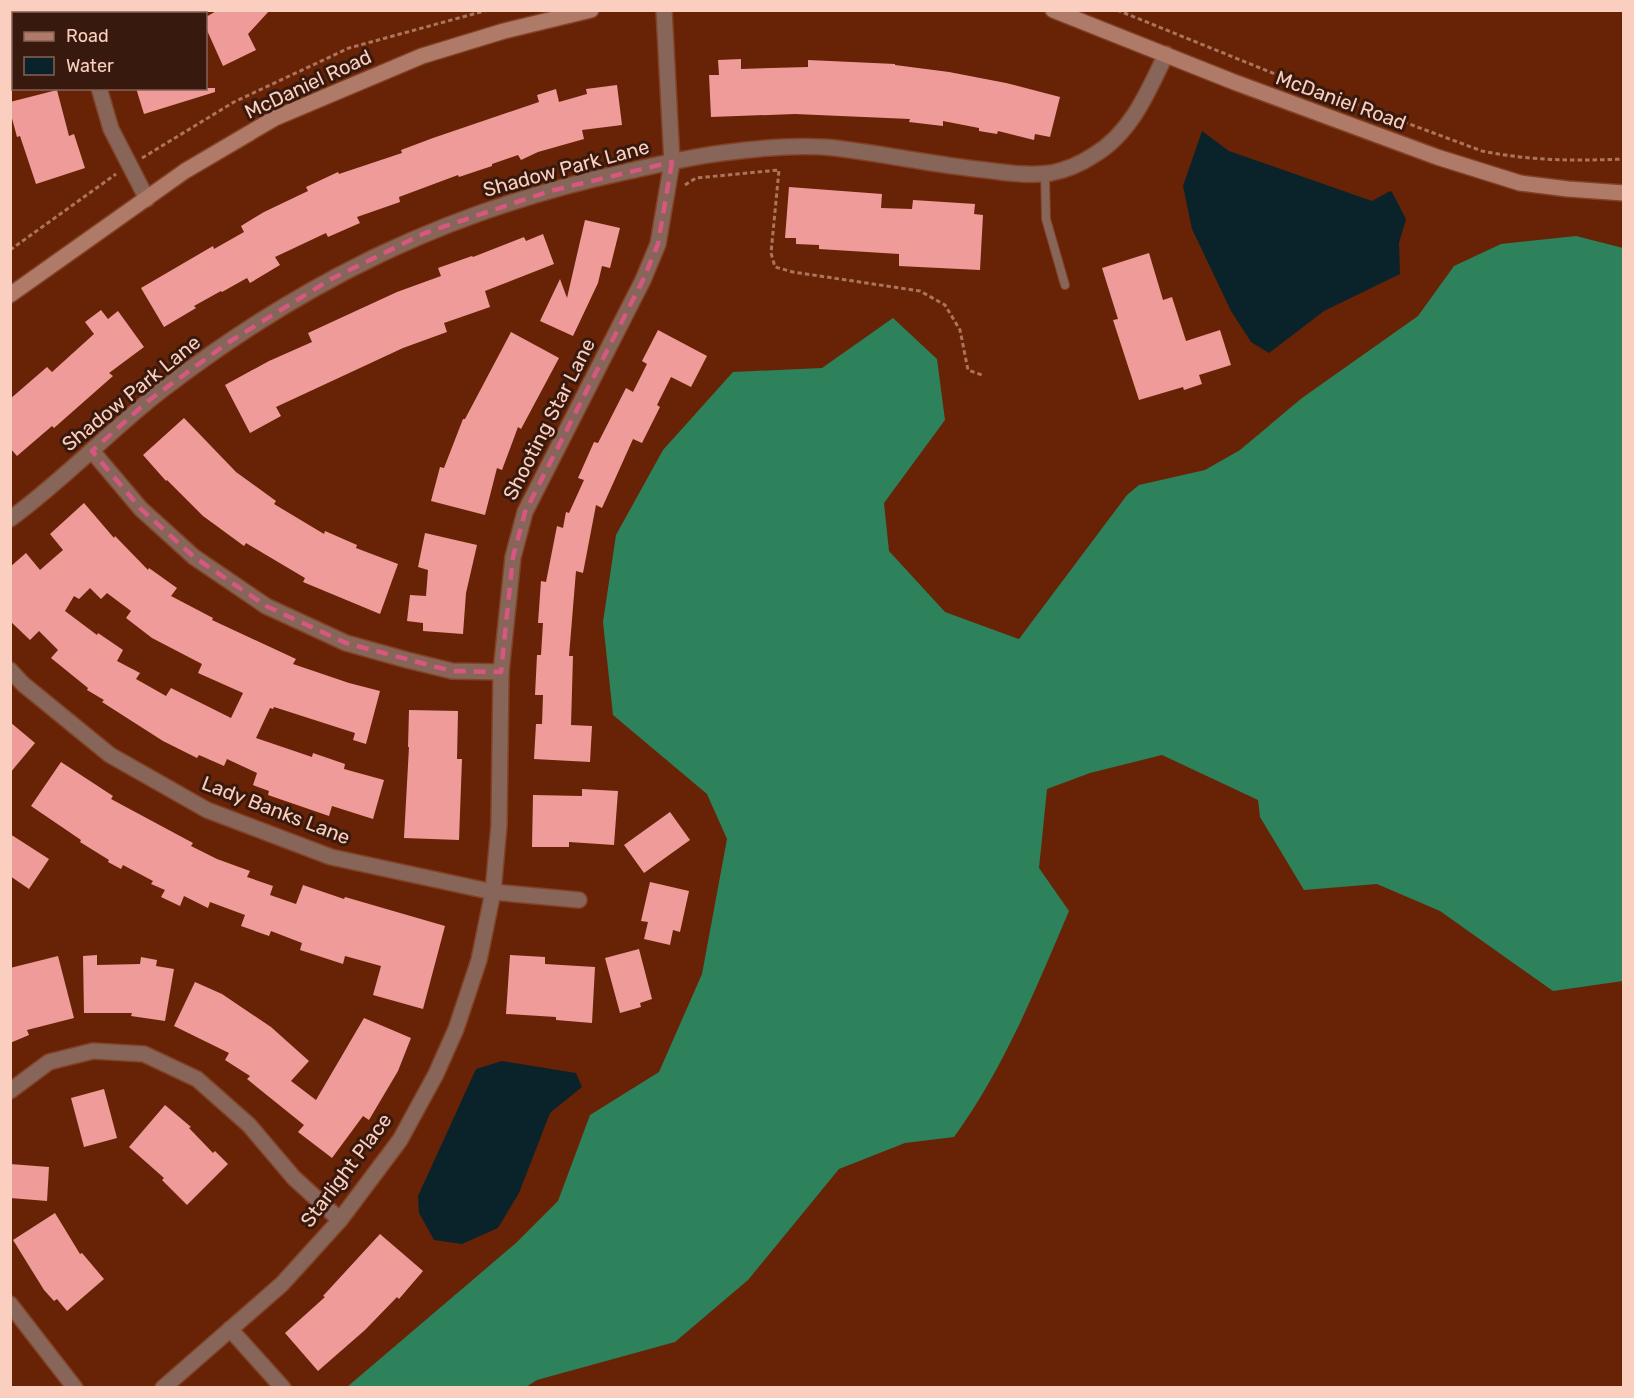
<svg xmlns="http://www.w3.org/2000/svg" width="1634" height="1398" font-family="Rubik,sans-serif">
  <rect width="100%" height="100%" fill="#682306"/>
  <!-- forest -->
  <path fill="#2d815b" d="M 1576,236 L 1623,248 L 1623,981 L 1553,991 L 1440,911 L 1377,884 L 1304,890 L 1260,817 L 1258,800 L 1162,755 L 1090,773 L 1047,789 L 1039,868 L 1069,911 C 1036,988 1004,1069 954,1137 L 905,1143 L 839,1169 L 748,1280 L 675,1342 L 537,1380 L 526,1387 L 347,1387 L 516,1243 L 558,1201 L 590,1115 L 659,1072 L 702,974 L 727,839 L 707,794 L 613,715 L 603,622 L 616,535 L 663,450 L 733,372 L 822,368 L 893,318 L 937,359 L 945,420 L 884,503 L 889,551 L 945,612 L 1019,639 L 1127,495 L 1139,485 L 1205,470 L 1240,450 L 1302,398 L 1418,316 L 1454,266 L 1501,244 Z"/>
  <!-- water -->
  <g fill="#0a232a">
    <path d="M 1202,131 L 1229,151 L 1372,201 L 1390,191 L 1392,192 L 1406,219 L 1399,243 L 1400,274 L 1324,311 L 1269,353 L 1251,342 L 1231,311 L 1192,229 L 1183,186 Z"/>
    <path d="M 502,1061 L 576,1073 L 582,1087 L 550,1113 L 519,1193 L 498,1228 L 462,1244 L 434,1240 L 419,1213 L 418,1196 L 476,1069 Z"/>
  </g>
  <!-- building -->
  <g fill="#ef9b9a" fill-rule="evenodd">
    <path d="M 218,10 L 270,10 L 248,34 L 256,50 L 223,66 L 206,28 L 206,17 Z"/>
    <path d="M 741,59 L 741,69 L 808,67 L 808,60 L 895,64 L 895,65 L 949,72 L 1006,83 L 1060,97 L 1050,137 L 1035,134 L 1034,140 L 998,131 L 997,134 L 979,131 L 979,128 L 943,121 L 943,126 L 909,122 L 910,119 L 795,114 L 711,117 L 709,75 L 719,75 L 718,60 Z"/>
    <path d="M 617,85 L 622,125 L 582,130 L 584,139 L 538,152 L 521,160 L 518,155 L 492,164 L 492,166 L 459,177 L 458,175 L 399,197 L 400,202 L 357,217 L 360,223 L 328,237 L 326,233 L 275,257 L 280,265 L 250,283 L 247,278 L 222,292 L 221,291 L 194,306 L 196,308 L 164,327 L 141,288 L 213,246 L 214,249 L 244,232 L 241,226 L 264,212 L 308,191 L 306,187 L 338,172 L 339,174 L 402,153 L 401,150 L 433,138 L 539,102 L 537,95 L 556,89 L 559,102 L 587,94 L 586,89 Z"/>
    <path d="M 136,88 L 215,88 L 215,92 L 144,114 Z"/>
    <path d="M 57,90 L 69,136 L 74,134 L 85,168 L 36,184 L 20,136 L 17,137 L 10,111 L 10,102 Z"/>
    <path d="M 789,187 L 882,194 L 881,208 L 912,209 L 913,200 L 975,204 L 974,214 L 983,215 L 980,270 L 899,266 L 899,254 L 819,249 L 819,245 L 796,244 L 796,238 L 785,238 Z"/>
    <path d="M 585,220 L 620,228 L 610,268 L 602,266 L 598,283 L 573,336 L 540,321 L 560,279 L 567,298 Z"/>
    <path d="M 543,234 L 554,264 L 485,291 L 490,307 L 444,323 L 447,332 L 403,348 L 276,407 L 281,416 L 250,433 L 225,385 L 269,361 L 312,342 L 308,333 L 397,292 L 441,276 L 438,268 L 472,256 L 473,257 L 524,237 L 526,241 Z"/>
    <path d="M 1149,253 L 1163,300 L 1172,297 L 1186,341 L 1220,330 L 1231,365 L 1199,375 L 1202,384 L 1184,390 L 1183,387 L 1139,400 L 1113,320 L 1118,319 L 1102,268 Z"/>
    <path d="M 101,310 L 108,319 L 118,311 L 144,347 L 109,373 L 113,376 L 54,428 L 52,426 L 17,456 L 10,448 L 10,399 L 47,367 L 52,372 L 94,334 L 85,322 Z"/>
    <path d="M 658,330 L 707,356 L 691,387 L 671,377 L 657,405 L 660,407 L 642,443 L 633,439 L 602,508 L 596,505 L 583,573 L 576,571 L 569,656 L 573,656 L 571,725 L 592,726 L 590,762 L 534,759 L 536,724 L 542,724 L 543,695 L 535,695 L 537,655 L 541,655 L 543,623 L 538,623 L 541,581 L 546,582 L 557,526 L 563,528 L 566,512 L 569,513 L 584,480 L 578,478 L 594,442 L 598,443 L 626,388 L 633,392 L 647,364 L 642,361 Z"/>
    <path d="M 511,332 L 559,358 L 521,429 L 518,427 L 502,470 L 497,468 L 485,515 L 431,501 L 440,467 L 444,468 L 463,419 L 465,419 Z"/>
    <path d="M 184,418 L 236,472 L 276,501 L 274,504 L 324,534 L 325,531 L 357,545 L 356,548 L 398,564 L 380,614 L 303,582 L 305,578 L 246,543 L 244,546 L 203,516 L 167,480 L 166,481 L 143,455 Z"/>
    <path d="M 84,503 L 114,538 L 115,536 L 148,570 L 149,568 L 177,588 L 171,596 L 213,618 L 212,620 L 296,659 L 293,664 L 349,683 L 380,691 L 366,744 L 353,740 L 355,733 L 274,707 L 273,709 L 270,708 L 256,738 L 312,757 L 313,753 L 345,764 L 344,769 L 384,780 L 373,819 L 332,806 L 329,816 L 268,795 L 269,791 L 253,785 L 257,773 L 227,759 L 224,766 L 199,755 L 197,758 L 163,741 L 102,702 L 104,700 L 87,690 L 88,688 L 51,658 L 58,650 L 39,631 L 30,640 L 10,621 L 10,567 L 26,553 L 40,570 L 63,550 L 50,534 ZM 90,588 L 101,599 L 107,593 L 131,611 L 126,618 L 152,638 L 202,664 L 198,673 L 243,693 L 231,718 L 171,688 L 166,696 L 136,679 L 140,673 L 117,661 L 123,650 L 98,633 L 97,635 L 65,611 L 74,596 L 79,599 Z"/>
    <path d="M 425,533 L 477,545 L 466,593 L 463,634 L 423,631 L 423,623 L 407,621 L 410,595 L 426,596 L 428,570 L 418,567 Z"/>
    <path d="M 409,710 L 458,711 L 457,759 L 462,759 L 459,840 L 404,838 L 409,747 L 408,747 Z"/>
    <path d="M 10,722 L 35,743 L 10,773 Z"/>
    <path d="M 61,762 L 113,796 L 111,799 L 193,843 L 191,846 L 217,859 L 250,871 L 247,877 L 273,886 L 270,895 L 296,904 L 303,885 L 344,899 L 345,897 L 445,926 L 423,1009 L 373,995 L 381,966 L 345,956 L 343,964 L 300,950 L 302,943 L 271,931 L 269,936 L 241,926 L 245,915 L 210,902 L 208,908 L 184,896 L 180,906 L 161,897 L 165,890 L 151,884 L 153,881 L 123,865 L 121,869 L 108,862 L 109,860 L 80,842 L 81,840 L 31,806 Z"/>
    <path d="M 582,789 L 618,791 L 614,845 L 569,842 L 569,847 L 532,847 L 533,795 L 582,796 Z"/>
    <path d="M 670,812 L 690,840 L 644,873 L 624,845 Z"/>
    <path d="M 10,834 L 49,859 L 29,889 L 10,876 Z"/>
    <path d="M 650,882 L 689,891 L 680,932 L 673,930 L 670,945 L 644,939 L 648,922 L 641,921 Z"/>
    <path d="M 639,949 L 652,999 L 640,1003 L 641,1007 L 620,1013 L 605,958 Z"/>
    <path d="M 97,955 L 97,965 L 140,964 L 141,957 L 157,960 L 156,966 L 174,969 L 165,1021 L 131,1016 L 132,1013 L 84,1013 L 83,956 Z"/>
    <path d="M 510,955 L 545,957 L 545,964 L 595,967 L 592,1023 L 556,1020 L 556,1017 L 506,1014 Z"/>
    <path d="M 58,956 L 74,1018 L 27,1030 L 29,1035 L 10,1043 L 10,968 Z"/>
    <path d="M 195,982 L 222,994 L 271,1027 L 309,1061 L 291,1081 L 316,1100 L 364,1018 L 411,1038 L 398,1071 L 369,1120 L 363,1116 L 332,1158 L 298,1132 L 304,1125 L 247,1079 L 250,1076 L 225,1060 L 229,1053 L 174,1026 Z"/>
    <path d="M 104,1089 L 117,1138 L 84,1147 L 71,1098 Z"/>
    <path d="M 165,1105 L 191,1127 L 189,1128 L 213,1153 L 215,1151 L 228,1164 L 187,1205 L 162,1180 L 164,1178 L 129,1147 Z"/>
    <path d="M 10,1164 L 49,1167 L 47,1201 L 10,1198 Z"/>
    <path d="M 55,1213 L 80,1254 L 82,1253 L 104,1279 L 67,1311 L 57,1299 L 54,1301 L 44,1290 L 13,1240 Z"/>
    <path d="M 380,1234 L 423,1271 L 399,1299 L 397,1297 L 365,1330 L 318,1371 L 285,1333 L 325,1297 L 323,1296 Z"/>
  </g>
  <g fill="none" stroke-linecap="round" stroke-linejoin="round">
    <!-- lane casing -->
    <g stroke="#824227" stroke-width="10">
      <path id="lane" d="M 1045,173 L 1046,219 L 1065,285"/>
    </g>
    <!-- street casing -->
    <g stroke="#824227" stroke-width="18">
      <g id="street">
        <path d="M 89,10 L 89,14"/>
        <path d="M 99,88 L 111,129 L 147,199"/>
        <path d="M 92,451 L 141,509 L 194,557 L 266,606 L 346,643 L 407,660 L 452,671 L 501,672"/>
        <path d="M 10,519 C 64,480 109,431 162,390 C 305,280 449,210 625,172 C 657,165 689,157 722,153 C 759,148 798,144 835,148 C 885,154 935,165 985,170 C 1007,173 1030,176 1051,173 C 1066,170 1082,163 1094,155 C 1131,133 1148,92 1166,54"/>
        <path d="M 10,670 L 23,684 L 110,755 L 207,810 L 331,857 L 493,892 L 579,900"/>
        <path d="M 10,1091 L 49,1062 L 93,1051 L 144,1054 L 197,1079 L 249,1125 L 294,1178 L 340,1220"/>
        <path d="M 10,1304 L 75,1388"/>
        <path d="M 230,1329 L 283,1388"/>
        <path d="M 163,1388 L 282,1284 L 340,1220 L 400,1140 L 436,1074 L 456,1029 L 479,960 L 493,892 L 499,825 L 501,672 L 513,557 L 525,512 L 643,280 L 658,244 L 672,162 L 664,10"/>
      </g>
    </g>
    <!-- secondary casing -->
    <g stroke="#824227" stroke-width="18">
      <g id="secondary">
        <path d="M 1053,10 L 1234,82 L 1437,157 L 1520,183 L 1568,189 L 1624,193"/>
        <path d="M 10,295 L 185,171 L 275,118 L 422,56 L 504,31 L 591,10"/>
      </g>
    </g>
    <!-- path -->
    <g stroke="#ac745d" stroke-width="3" stroke-dasharray="4.5 3" stroke-linecap="butt">
      <path d="M 1117,10 L 1280,76 L 1482,151 C 1532,161 1573,161 1624,159"/>
      <path d="M 142,158 L 234,102 L 349,48 L 488,10"/>
      <path d="M 685,185 L 696,178 L 779,170 L 771,253 L 775,267 L 793,272 L 920,291 L 945,305 L 960,330 L 968,370 L 982,375"/>
      <path d="M 10,250 L 116,174"/>
    </g>
    <!-- lane -->
    <use href="#lane" stroke="#876559" stroke-width="8"/>
    <!-- street -->
    <use href="#street" stroke="#876559" stroke-width="15"/>
    <!-- secondary -->
    <use href="#secondary" stroke="#af7b68" stroke-width="15"/>
  </g>
  <!-- marked area -->
  <path fill="none" stroke="#d6587e" stroke-width="4.5" stroke-dasharray="12 8" stroke-linejoin="round" d="M 672,162 L 658,244 L 643,280 L 525,512 L 513,557 L 501,672 L 452,671 L 346,643 L 266,606 L 194,557 L 141,509 L 92,451 L 148,401 L 229,342 L 331,279 L 425,233 L 550,191 Z"/>
  <g text-anchor="middle" stroke-width="6" stroke-linejoin="round" paint-order="stroke">
    <!-- street labels -->
    <g font-size="20" fill="#facfc0" stroke="#38190e">
      <text transform="translate(308 84) rotate(-25)" y="7">McDaniel Road</text>
      <text transform="translate(1341 100) rotate(20)" y="7">McDaniel Road</text>
      <text transform="translate(566 168) rotate(-15)" y="7">Shadow Park Lane</text>
      <text transform="translate(131 393) rotate(-39)" y="7">Shadow Park Lane</text>
      <text transform="translate(549 419) rotate(-63)" y="7">Shooting Star Lane</text>
      <text transform="translate(276 810) rotate(21)" y="7">Lady Banks Lane</text>
      <text transform="translate(346 1170) rotate(-53)" y="7">Starlight Place</text>
    </g>
  </g>
  <!-- border -->
  <rect width="1634" height="1398" fill="none" stroke="#facfc0" stroke-width="24"/>
  <!-- legend -->
  <rect x="12" y="12" width="195" height="78" fill="#38190e" stroke="#866255" stroke-width="1.5"/>
  <rect x="24" y="32" width="30" height="9" fill="#af7b68" stroke="#866255" stroke-width="1.5"/>
  <text x="66" y="42" font-size="18" fill="#facfc0">Road</text>
  <rect x="24" y="57" width="30" height="18" fill="#0a232a" stroke="#866255" stroke-width="1.5"/>
  <text x="66" y="72" font-size="18" fill="#facfc0">Water</text>
</svg>
